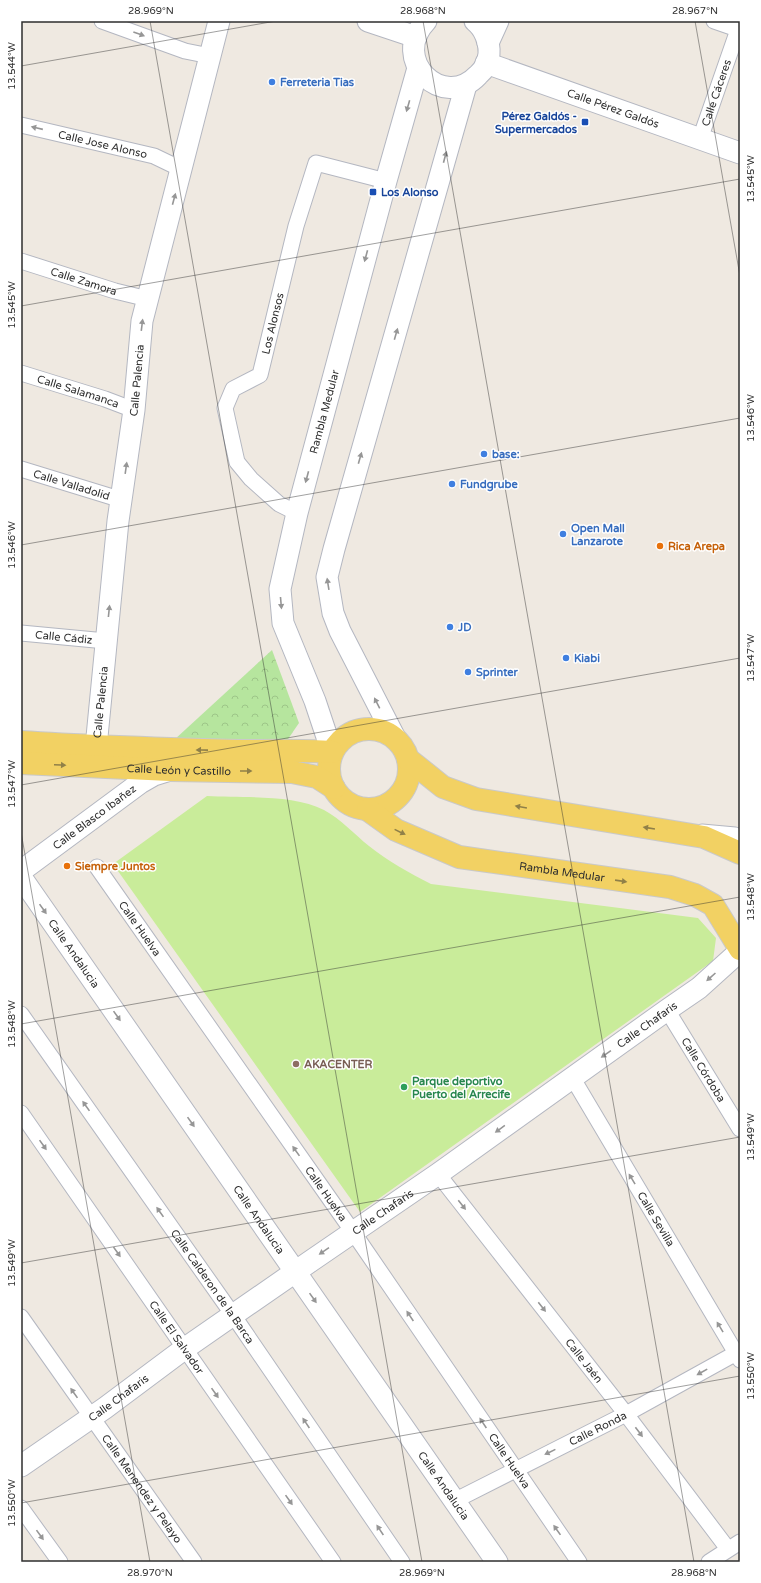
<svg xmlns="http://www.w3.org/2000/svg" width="761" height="1583" font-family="'Varela Round',sans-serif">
  <defs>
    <pattern id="forest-crowns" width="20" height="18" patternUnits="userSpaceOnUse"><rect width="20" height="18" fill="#b6e59e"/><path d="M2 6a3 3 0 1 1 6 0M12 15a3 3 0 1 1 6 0" fill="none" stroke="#9dc588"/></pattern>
  </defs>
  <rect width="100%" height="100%" fill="#efe9e1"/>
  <!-- forest -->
  <path fill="url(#forest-crowns)" d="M 272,650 L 299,723 L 286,742 L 174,740 Z"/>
  <!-- pitch -->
  <path fill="#c9ec9a" d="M 207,796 C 242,798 293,794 324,810 C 341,819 354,834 369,846 C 388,861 409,873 431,884 L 698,918 L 716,938 L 713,961 L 360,1212 L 113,864 Z"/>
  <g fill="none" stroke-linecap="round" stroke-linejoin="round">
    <!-- street casing -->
    <g stroke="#b4b7c1" stroke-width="17">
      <g id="street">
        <path d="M 102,21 L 185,51 L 210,56"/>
        <path d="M 714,21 L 740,30"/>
        <path id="s1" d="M 21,125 L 154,156 L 181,169"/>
        <path id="s2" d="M 700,139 L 740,24"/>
        <path id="s3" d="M 21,261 L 115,291 L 148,299"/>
        <path id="s4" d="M 21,373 L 105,399 L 134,410"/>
        <path id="s5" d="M 21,469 L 122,500"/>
        <path id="s6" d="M 297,513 L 279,504 L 251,479 L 237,462 L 225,408 L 233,389 L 260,375 L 296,226 L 316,163 L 386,181"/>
        <path id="s7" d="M 21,633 L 106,641"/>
        <path d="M 702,832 L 735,835 L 740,838"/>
        <path id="s8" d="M 97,867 L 353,1232 L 579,1562"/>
        <path id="s9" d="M 667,1010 L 740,1129"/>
        <path id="s10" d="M 21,1014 L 233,1315 L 402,1562"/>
        <path id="s11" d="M 572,1077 L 740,1360"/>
        <path id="s12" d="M 21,1113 L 333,1562"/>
        <path id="s13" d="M 438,1174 L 626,1414 L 728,1549"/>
        <path id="s14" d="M 21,1317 L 194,1562"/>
        <path id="s15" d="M 454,1501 L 626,1414 L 740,1351"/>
        <path d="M 21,1508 L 60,1562"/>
        <path d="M 709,1562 L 740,1542"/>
      </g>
    </g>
    <!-- secondary casing -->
    <g stroke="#b4b7c1" stroke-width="23">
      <g id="secondary">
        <path d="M 368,21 L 416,37"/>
        <path d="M 426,21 C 389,59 443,112 478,75 C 484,70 488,62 489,54 C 490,42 484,28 475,21"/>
        <path d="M 488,43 L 498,21"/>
        <path id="s16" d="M 486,63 L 740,153"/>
        <path d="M 395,738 L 340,631 L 333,613 L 327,577 L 334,549 L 466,85"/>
        <path id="s17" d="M 96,747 L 118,521 L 134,410 L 142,321 L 219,21"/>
        <path id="s18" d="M 332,752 L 315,701 L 283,623 L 280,589 L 297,513 L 386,181 L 418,68"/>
        <path id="s19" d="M 21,871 L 140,783 L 154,775 L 170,770"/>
        <path id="s20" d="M 21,877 L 497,1562"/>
        <path id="s21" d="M 21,1466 L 105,1408 L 184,1349 L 308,1263 L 438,1174 L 667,1010 L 699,988 L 740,951"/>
      </g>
    </g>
    <!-- primary casing -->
    <g stroke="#c9c9c9" stroke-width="24">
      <g id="primary">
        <circle cx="369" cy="769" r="40"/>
        <path d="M 21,742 C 93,747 165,749 238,751 C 269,751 301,750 332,752"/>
        <path d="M 408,759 L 443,787 L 476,799 L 704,837 L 740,853"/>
        <path id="s22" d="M 21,763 L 170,770 L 292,772 L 317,777 L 334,788"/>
        <path id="s23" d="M 368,810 L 396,830 L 459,857 L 670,887 L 695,895 L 713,905 L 740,949"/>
      </g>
    </g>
    <!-- street -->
    <use href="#street" stroke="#fff" stroke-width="15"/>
    <!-- secondary -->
    <use href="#secondary" stroke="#fff" stroke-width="21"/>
    <!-- primary -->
    <use href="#primary" stroke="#f2d163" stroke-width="22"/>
  </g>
  <!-- one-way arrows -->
  <defs><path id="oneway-solid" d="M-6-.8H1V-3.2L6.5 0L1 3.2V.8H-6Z"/></defs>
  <g fill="#969696">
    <use href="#oneway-solid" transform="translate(139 34) rotate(20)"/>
    <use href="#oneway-solid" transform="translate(408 106) rotate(106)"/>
    <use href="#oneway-solid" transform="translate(37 128) rotate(-167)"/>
    <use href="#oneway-solid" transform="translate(445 157) rotate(-75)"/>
    <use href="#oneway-solid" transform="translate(174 199) rotate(-75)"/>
    <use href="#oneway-solid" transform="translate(366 256) rotate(105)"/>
    <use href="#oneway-solid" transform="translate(142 325) rotate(-83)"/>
    <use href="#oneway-solid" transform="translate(396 334) rotate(-74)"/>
    <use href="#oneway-solid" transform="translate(360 458) rotate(-74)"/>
    <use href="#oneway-solid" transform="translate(126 468) rotate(-82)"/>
    <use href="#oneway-solid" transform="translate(307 477) rotate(105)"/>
    <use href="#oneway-solid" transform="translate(328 584) rotate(-99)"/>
    <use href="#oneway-solid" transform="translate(281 603) rotate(85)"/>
    <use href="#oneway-solid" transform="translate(109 611) rotate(-84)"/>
    <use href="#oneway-solid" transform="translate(377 703) rotate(-117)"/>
    <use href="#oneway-solid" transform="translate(43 909) rotate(55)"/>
    <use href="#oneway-solid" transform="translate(711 977) rotate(138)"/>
    <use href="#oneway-solid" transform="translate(117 1016) rotate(55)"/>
    <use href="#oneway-solid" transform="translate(606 1054) rotate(145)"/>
    <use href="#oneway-solid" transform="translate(86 1106) rotate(-125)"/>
    <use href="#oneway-solid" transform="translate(191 1122) rotate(55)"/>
    <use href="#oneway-solid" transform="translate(500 1129) rotate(144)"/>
    <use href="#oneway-solid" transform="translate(43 1145) rotate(55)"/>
    <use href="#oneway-solid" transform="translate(296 1151) rotate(-125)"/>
    <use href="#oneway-solid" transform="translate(632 1179) rotate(-121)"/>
    <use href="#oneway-solid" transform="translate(462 1205) rotate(52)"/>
    <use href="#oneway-solid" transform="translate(160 1212) rotate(-125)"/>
    <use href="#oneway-solid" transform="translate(324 1251) rotate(146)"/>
    <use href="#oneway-solid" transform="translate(117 1252) rotate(55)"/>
    <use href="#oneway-solid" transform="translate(313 1298) rotate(55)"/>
    <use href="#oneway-solid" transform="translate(542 1307) rotate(52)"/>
    <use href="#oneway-solid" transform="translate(410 1316) rotate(-124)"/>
    <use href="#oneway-solid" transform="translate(720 1327) rotate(-121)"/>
    <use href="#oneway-solid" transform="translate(702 1372) rotate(151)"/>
    <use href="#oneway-solid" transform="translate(74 1393) rotate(-125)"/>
    <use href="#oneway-solid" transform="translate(215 1393) rotate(55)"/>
    <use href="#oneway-solid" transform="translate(306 1423) rotate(-124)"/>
    <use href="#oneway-solid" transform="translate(483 1423) rotate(-124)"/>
    <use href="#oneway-solid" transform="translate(639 1432) rotate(53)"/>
    <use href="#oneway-solid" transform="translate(550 1452) rotate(154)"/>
    <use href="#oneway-solid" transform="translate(289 1500) rotate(55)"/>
    <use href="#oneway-solid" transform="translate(380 1530) rotate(-124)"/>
    <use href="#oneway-solid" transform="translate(557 1530) rotate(-125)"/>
    <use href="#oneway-solid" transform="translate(40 1535) rotate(54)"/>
  </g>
  <g fill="#908048">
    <use href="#oneway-solid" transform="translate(202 750) rotate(-179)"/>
    <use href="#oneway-solid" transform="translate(60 765) rotate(2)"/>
    <use href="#oneway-solid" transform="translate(246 771)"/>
    <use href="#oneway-solid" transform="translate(521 807) rotate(-170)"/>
    <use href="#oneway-solid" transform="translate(649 828) rotate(-171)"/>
    <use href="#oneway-solid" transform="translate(400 832) rotate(26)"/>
    <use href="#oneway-solid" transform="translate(621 881) rotate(8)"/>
  </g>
  <!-- ticks -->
  <path fill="none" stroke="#2e2e2e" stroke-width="1" stroke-opacity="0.45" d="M 150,21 L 422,1562M 423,21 L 694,1562M 695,21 L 740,276M 21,66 L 276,21M 21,306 L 740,179M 21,545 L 740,418M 21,785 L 740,658M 21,832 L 150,1562M 21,1024 L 740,897M 21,1263 L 740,1137M 21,1503 L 740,1376"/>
  <!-- markers -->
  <g fill="#3f7fe0" stroke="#fff" stroke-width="1.5">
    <circle cx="272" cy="82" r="4"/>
    <circle cx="484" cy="454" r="4"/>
    <circle cx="452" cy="484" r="4"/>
    <circle cx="563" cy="534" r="4"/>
    <circle cx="450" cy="627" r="4"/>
    <circle cx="566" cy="658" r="4"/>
    <circle cx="468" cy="672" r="4"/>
  </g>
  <g fill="#1a4fb4" stroke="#fff" stroke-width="1.5">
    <rect x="581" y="118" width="8" height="8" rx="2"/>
    <rect x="369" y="188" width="8" height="8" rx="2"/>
  </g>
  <g fill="#e8710a" stroke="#fff" stroke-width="1.5">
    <circle cx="660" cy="546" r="4"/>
    <circle cx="67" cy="866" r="4"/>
  </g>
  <circle fill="#8d6e63" stroke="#fff" stroke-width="1.5" cx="296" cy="1064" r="4"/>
  <circle fill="#2e9e5b" stroke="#fff" stroke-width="1.5" cx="404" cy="1087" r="4"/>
  <g text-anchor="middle" stroke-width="3" stroke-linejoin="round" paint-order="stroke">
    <!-- shop labels -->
    <g font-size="11" font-weight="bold" fill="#366cbe" stroke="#fff" text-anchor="start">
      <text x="280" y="86">Ferreteria Tias</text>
      <text x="492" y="458">base:</text>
      <text x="460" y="488">Fundgrube</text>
      <text x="571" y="532">Open Mall<tspan x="571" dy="13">Lanzarote</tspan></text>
      <text x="458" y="631">JD</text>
      <text x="574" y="662">Kiabi</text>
      <text x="476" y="676">Sprinter</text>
    </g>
    <!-- street labels -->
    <g font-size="11" fill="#2e2e2e" stroke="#fff">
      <text dy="4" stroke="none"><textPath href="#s2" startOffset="49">Calle Cáceres</textPath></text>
      <text dy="4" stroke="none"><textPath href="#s16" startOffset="135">Calle Pérez Galdós</textPath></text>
      <text dy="4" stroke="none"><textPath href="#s1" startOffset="84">Calle Jose Alonso</textPath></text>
      <text dy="4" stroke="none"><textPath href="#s3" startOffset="66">Calle Zamora</textPath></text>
      <text dy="4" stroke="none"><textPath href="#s6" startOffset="239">Los Alonsos</textPath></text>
      <text dy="4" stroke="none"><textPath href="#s17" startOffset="369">Calle Palencia</textPath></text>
      <text dy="4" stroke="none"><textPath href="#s4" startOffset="60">Calle Salamanca</textPath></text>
      <text dy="4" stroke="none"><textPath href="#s18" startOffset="355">Rambla Medular</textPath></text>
      <text dy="4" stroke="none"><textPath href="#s5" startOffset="53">Calle Valladolid</textPath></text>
      <text dy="4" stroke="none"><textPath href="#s7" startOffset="43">Calle Cádiz</textPath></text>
      <text dy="4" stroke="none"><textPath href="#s17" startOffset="45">Calle Palencia</textPath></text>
      <text dy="4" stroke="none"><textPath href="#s22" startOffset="158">Calle León y Castillo</textPath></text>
      <text dy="4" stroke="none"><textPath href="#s19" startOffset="91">Calle Blasco Ibañez</textPath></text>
      <text dy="4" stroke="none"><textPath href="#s23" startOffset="207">Rambla Medular</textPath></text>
      <text dy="4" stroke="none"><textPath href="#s8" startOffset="75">Calle Huelva</textPath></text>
      <text dy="4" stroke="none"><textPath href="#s20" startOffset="93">Calle Andalucia</textPath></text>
      <text dy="4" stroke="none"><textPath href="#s21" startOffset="766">Calle Chafaris</textPath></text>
      <text dy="4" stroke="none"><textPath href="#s9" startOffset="70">Calle Córdoba</textPath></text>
      <text dy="4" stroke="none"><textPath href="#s8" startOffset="399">Calle Huelva</textPath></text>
      <text dy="4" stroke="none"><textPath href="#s21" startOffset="442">Calle Chafaris</textPath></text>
      <text dy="4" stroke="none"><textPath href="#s20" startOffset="417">Calle Andalucia</textPath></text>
      <text dy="4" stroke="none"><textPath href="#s11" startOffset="165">Calle Sevilla</textPath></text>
      <text dy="4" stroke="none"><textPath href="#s10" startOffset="333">Calle Calderon de la Barca</textPath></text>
      <text dy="4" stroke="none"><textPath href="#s12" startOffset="273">Calle El Salvador</textPath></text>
      <text dy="4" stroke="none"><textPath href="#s13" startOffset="237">Calle Jaén</textPath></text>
      <text dy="4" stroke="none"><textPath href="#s21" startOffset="119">Calle Chafaris</textPath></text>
      <text dy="4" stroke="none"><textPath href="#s15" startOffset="161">Calle Ronda</textPath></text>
      <text dy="4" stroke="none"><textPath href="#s8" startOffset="723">Calle Huelva</textPath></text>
      <text dy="4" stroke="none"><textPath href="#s20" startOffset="741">Calle Andalucia</textPath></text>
      <text dy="4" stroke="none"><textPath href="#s14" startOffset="210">Calle Menendez y Pelayo</textPath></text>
    </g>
    <!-- transit labels -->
    <g font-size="11" font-weight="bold" fill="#164399" stroke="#fff" text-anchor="end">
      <text x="577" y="120">Pérez Galdós -<tspan x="577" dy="13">Supermercados</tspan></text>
      <text x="381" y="196" text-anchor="start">Los Alonso</text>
    </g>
    <!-- food labels -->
    <g font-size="11" font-weight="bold" fill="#c56008" stroke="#fff" text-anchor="start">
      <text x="668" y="550">Rica Arepa</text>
      <text x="75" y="870">Siempre Juntos</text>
    </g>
    <!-- education labels -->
    <g font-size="11" font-weight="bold" fill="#785e54" stroke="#fff" text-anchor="start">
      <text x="304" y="1068">AKACENTER</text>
    </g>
    <!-- leisure labels -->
    <g font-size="11" font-weight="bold" fill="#27864d" stroke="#fff" text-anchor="start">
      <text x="412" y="1085">Parque deportivo<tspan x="412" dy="13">Puerto del Arrecife</tspan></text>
    </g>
  </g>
  <!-- border -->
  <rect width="761" height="1583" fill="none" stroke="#ffffff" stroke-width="44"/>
  <rect x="22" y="22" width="717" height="1539" fill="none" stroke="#2e2e2e" stroke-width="1.5"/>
  <g font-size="10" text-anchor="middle" fill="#2e2e2e">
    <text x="151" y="14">28.969°N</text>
    <text x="423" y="14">28.968°N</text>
    <text x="695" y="14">28.967°N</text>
    <text transform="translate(11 66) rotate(-90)" y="4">13.544°W</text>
    <text transform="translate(750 179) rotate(-90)" y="4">13.545°W</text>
    <text transform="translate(11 305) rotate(-90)" y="4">13.545°W</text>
    <text transform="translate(750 418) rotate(-90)" y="4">13.546°W</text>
    <text transform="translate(11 545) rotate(-90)" y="4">13.546°W</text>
    <text transform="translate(750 658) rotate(-90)" y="4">13.547°W</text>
    <text transform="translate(11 784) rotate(-90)" y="4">13.547°W</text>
    <text transform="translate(750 897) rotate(-90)" y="4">13.548°W</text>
    <text transform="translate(11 1024) rotate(-90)" y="4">13.548°W</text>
    <text transform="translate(750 1137) rotate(-90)" y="4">13.549°W</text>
    <text transform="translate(11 1263) rotate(-90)" y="4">13.549°W</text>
    <text transform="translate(750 1376) rotate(-90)" y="4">13.550°W</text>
    <text transform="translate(11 1503) rotate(-90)" y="4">13.550°W</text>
    <text x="150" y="1576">28.970°N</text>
    <text x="422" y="1576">28.969°N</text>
    <text x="694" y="1576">28.968°N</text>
  </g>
</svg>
